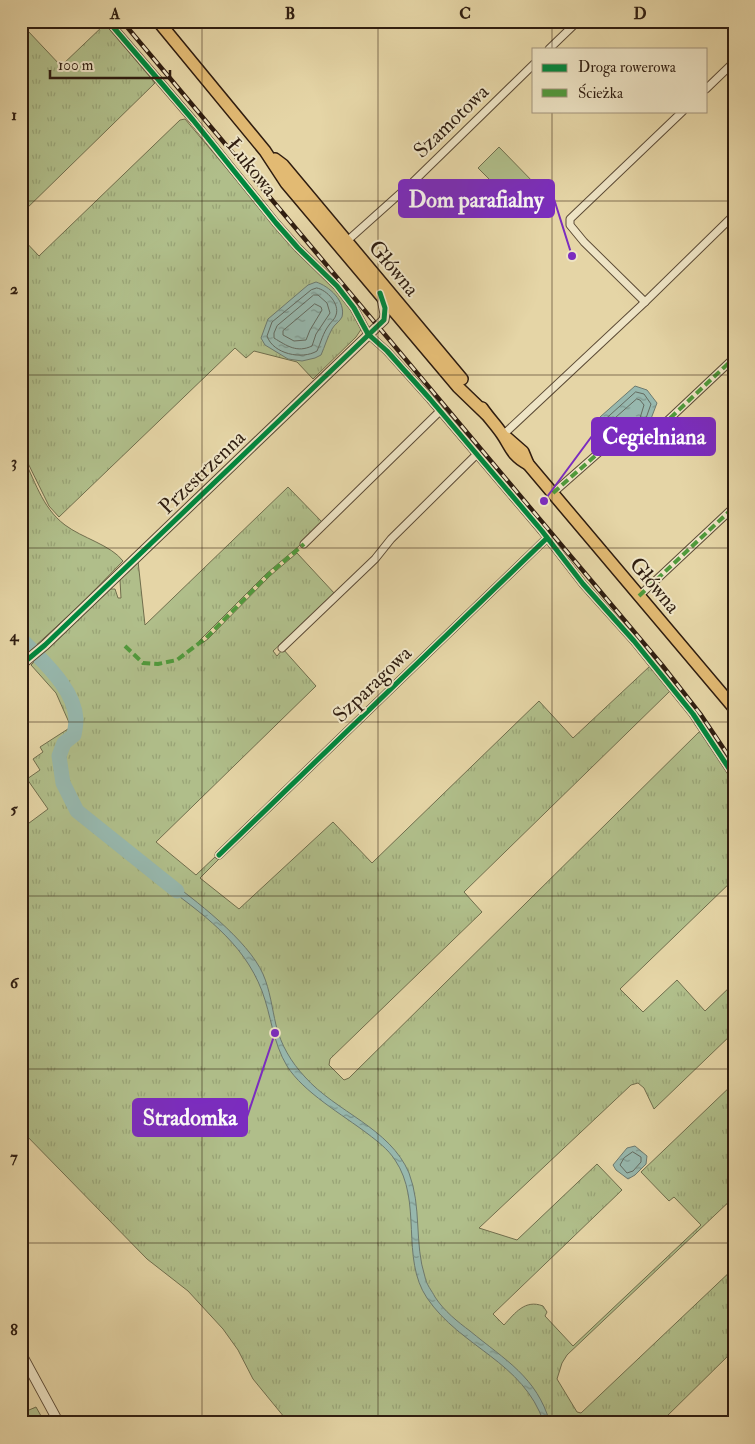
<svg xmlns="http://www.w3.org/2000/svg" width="755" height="1444" font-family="'IM FELL Double Pica',serif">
  <defs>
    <pattern id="grass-tufts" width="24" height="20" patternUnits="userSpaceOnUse" patternTransform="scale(1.25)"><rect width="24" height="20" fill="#b0be8a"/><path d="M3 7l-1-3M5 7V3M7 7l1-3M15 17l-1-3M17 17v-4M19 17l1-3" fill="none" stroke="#98a376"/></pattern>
    <pattern id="water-ripples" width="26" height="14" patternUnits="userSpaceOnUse" patternTransform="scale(1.25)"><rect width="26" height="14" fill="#97b8ae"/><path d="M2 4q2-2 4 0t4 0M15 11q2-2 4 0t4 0" fill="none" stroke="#7c958c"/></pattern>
  </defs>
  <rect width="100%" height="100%" fill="#e5d5a6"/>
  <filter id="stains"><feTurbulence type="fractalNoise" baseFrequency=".004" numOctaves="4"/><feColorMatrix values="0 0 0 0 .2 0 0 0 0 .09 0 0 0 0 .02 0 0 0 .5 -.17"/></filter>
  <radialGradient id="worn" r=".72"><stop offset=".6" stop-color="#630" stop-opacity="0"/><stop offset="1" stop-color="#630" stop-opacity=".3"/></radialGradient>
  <!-- grass -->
  <g fill="url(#grass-tufts)" stroke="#706e4d">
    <path d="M 105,24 L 155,83 L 21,214 L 21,38 L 28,31 L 61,66 Z"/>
    <path d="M 185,119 L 297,252 L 321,273 L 347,301 L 362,328 L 356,337 L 313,379 L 297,362 L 254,351 L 246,358 L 235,348 L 59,517 L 49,506 L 21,449 L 21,237 L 39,256 L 180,120 Z"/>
    <path d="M 21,454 C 35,479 41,507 65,525 C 82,538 111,545 123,561 L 79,606 L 21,659 Z"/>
    <path d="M 288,487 L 323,523 L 299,546 L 267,573 L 199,641 L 201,644 L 208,639 L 270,576 L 297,553 L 335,594 L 273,651 L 277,656 L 283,649 L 316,686 L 156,842 L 196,875 L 216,856 L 219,859 L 200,878 L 239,909 L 333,822 L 372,863 L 539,701 L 573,738 L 650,666 L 670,691 L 464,892 L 482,912 L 330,1059 L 329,1065 L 344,1080 L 349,1078 L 701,730 L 734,781 L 734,879 L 620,989 L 643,1012 L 677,980 L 705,1011 L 734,983 L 734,1032 L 654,1109 L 644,1088 L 638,1083 L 631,1085 L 479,1228 L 517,1240 L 597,1164 L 622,1190 L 493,1314 L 504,1325 C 515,1313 525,1299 543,1306 L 547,1312 L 545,1316 L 573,1346 L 701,1225 L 674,1197 L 669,1201 L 641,1172 L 734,1083 L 734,1197 L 567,1355 L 562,1363 L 557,1379 L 577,1412 L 581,1413 L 734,1268 L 734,1350 L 660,1423 L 289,1423 L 253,1379 L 238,1350 L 223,1329 L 188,1291 L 147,1259 L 21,1130 L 21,829 L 48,809 L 27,779 L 40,770 L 33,759 L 43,752 L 40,747 L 71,727 L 56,693 L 31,665 L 109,589 L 115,589 L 118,598 L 121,598 L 120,580 L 138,561 L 145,625 Z"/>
    <path d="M 21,1407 L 29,1410 L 36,1407 L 45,1423 L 21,1423 Z"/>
  </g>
  <!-- park -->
  <path fill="#b0be8a" stroke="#706e4d" d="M 499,147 L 536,185 L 515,205 L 478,168 Z"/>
  <!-- water -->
  <g fill="url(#water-ripples)" stroke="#6d7a6f">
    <path d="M 316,282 C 329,286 346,301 342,317 C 340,321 334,325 332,329 C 327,338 325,346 321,355 L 315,358 L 302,361 L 288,359 L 265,345 L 261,338 L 268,319 L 308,285 Z"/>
    <path d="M 635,386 L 647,390 L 657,403 L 649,424 L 637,439 L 618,441 L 606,438 L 601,427 L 600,417 Z"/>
    <path d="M 164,877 C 194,899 248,940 263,974 C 270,990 272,1008 276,1025 C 281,1045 291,1062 305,1077 C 336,1112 390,1128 409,1173 C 422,1207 414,1243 425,1277 C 426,1284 432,1291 435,1297 C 444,1311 458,1322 470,1331 C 505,1360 537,1377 550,1423 L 544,1423 C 523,1361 461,1348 427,1298 C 400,1258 423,1201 395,1160 C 388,1149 377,1141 368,1134 C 343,1115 303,1092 287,1066 C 273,1043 271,1015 262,991 C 243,941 201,913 160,882 Z"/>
    <path d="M 635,1146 L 647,1156 L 646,1164 L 635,1175 L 628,1179 L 616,1170 L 613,1165 L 627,1148 Z"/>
  </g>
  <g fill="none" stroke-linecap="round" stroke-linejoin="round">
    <!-- shore -->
    <g stroke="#636a5f" stroke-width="1">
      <path d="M 317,288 C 327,290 340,304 336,315 C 335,319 331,322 329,325 C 323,333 321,342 317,351 C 302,360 273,354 267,336 L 272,322 L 311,290 Z"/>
      <path d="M 314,295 L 318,295 L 327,303 L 330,313 L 316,334 L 312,346 C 297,353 287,346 274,338 L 274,333 L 277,326 Z"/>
      <path d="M 315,304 L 321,307 L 322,310 L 310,330 L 306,340 L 294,341 L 283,335 L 283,331 Z"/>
      <path d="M 636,392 L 644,394 L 651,404 L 645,421 L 634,435 L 619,436 L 610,433 L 606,426 L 606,419 Z"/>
      <path d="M 637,399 L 640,400 L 644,405 L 640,418 L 631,428 L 619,429 L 614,428 L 612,421 Z"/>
      <path d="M 633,1152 L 641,1157 L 641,1162 L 633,1171 L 627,1173 L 620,1165 L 624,1158 Z"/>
    </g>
    <!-- river -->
    <g stroke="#97b8ae" stroke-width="15">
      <path d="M 21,639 L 31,649"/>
      <path d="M 35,653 C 52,670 75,694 76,719 C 76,724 75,730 74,735 L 64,743 L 59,756 L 63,783 L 77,811 L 177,891"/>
    </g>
    <!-- minor casing -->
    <g stroke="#5c4b36" stroke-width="9">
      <g id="minor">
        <path d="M 108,21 L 193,120 L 276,223 L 298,248 L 337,286 L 354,308 L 368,334 L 387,351 L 430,399 L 542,531 L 583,584 L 634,641 L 693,714 L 734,776"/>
        <path d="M 549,49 L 578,21"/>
        <path d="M 706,89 L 734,62"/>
        <path d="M 347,241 L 413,182 L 534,64"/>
        <path d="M 645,302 L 584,242 L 570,225 L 570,219 L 683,111"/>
        <path d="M 503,435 L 645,302 L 734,215"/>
        <path d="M 553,493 L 604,448 L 631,446 L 642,443 L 649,438 L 734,358"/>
        <path d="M 304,544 L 440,411"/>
        <path d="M 639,596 L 734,507"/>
        <path d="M 282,648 L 375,559 L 391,539 L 476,455"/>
        <path d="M 219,855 L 547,538"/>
      </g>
    </g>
    <!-- tertiary casing -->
    <g stroke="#5c4b36" stroke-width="11">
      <g id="tertiary">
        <path d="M 21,665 L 45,645 L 384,320 L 385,314 L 382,299"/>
        <path d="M 21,1353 L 59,1423"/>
      </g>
    </g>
    <!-- primary casing -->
    <g stroke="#2f1d10" stroke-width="14">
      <g id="primary">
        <path d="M 158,21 L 265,151 L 286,183 L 458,387 L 486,414"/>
        <path d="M 275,159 L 283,165 L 462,379"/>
        <path d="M 482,408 C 488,417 496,425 502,434 C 511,447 512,456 528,464"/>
        <path d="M 507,438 L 523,452 L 528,464 L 734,708"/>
      </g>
    </g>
    <!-- minor -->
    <use href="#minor" stroke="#eee4c5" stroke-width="7"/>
    <!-- tertiary -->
    <use href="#tertiary" stroke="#eee4c5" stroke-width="9"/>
    <!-- primary -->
    <use href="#primary" stroke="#e2ba73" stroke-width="11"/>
    <!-- rail casing -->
    <g stroke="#2f1d10" stroke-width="4.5">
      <path id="rail" d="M 122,21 L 662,665 L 701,715 L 734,764"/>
    </g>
    <!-- rail -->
    <use href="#rail" stroke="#eee4c5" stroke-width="2.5" stroke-dasharray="8" stroke-linecap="butt"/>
    <!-- quiet -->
    <g stroke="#509a3c" stroke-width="4" stroke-dasharray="8 4" stroke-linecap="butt">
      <path d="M 553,493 L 604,448 L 631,446 L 642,443 L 649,438 L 734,358"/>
      <path d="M 639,596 L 734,507"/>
      <path d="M 125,646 L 143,663 L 158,664 L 177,660 L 206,638 L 268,575 L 304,544"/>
    </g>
    <!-- cycleway casing -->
    <g stroke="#eee4c5" stroke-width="8">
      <g id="cycleway">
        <path d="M 108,21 L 193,120 L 276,223 L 298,248 L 337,286 L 354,308 L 368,334 L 387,351 L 430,399 L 542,531 L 583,584 L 634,641 L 693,714 L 734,776"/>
        <path d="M 21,665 L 45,645 L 384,320 L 385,308 L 380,293"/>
        <path d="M 219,855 L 547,538"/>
      </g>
    </g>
    <!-- cycleway -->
    <use href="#cycleway" stroke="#00873e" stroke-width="5"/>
  </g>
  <!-- grid -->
  <path fill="none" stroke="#2f1d10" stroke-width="1" stroke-opacity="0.55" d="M 202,21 L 202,1423M 378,21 L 378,1423M 552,21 L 552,49M 552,111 L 552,1423M 21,201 L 734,201M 21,375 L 734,375M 21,548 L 734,548M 21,722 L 734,722M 21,896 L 734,896M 21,1069 L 734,1069M 21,1243 L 734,1243"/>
  <g text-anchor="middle" stroke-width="4" stroke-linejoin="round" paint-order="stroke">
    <!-- street labels -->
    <g font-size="21" fill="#2f1d10" stroke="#eee4c5">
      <text transform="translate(451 121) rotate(-44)" y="7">Szamotowa</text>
      <text transform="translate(252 167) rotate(51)" y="7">Łukowa</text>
      <text transform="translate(394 268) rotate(50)" y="7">Główna</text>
      <text transform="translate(202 472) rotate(-44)" y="7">Przestrzenna</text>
      <text transform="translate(655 585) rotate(50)" y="7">Główna</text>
      <text transform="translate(372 684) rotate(-44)" y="7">Szparagowa</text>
    </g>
  </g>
  <!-- callouts -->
  <path fill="none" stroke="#7b2cbf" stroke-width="2" d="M572 256L554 199M544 501L592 436M275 1033L247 1117"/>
  <g fill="#7b2cbf" stroke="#eee4c5" stroke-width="2">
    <circle cx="572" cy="256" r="5"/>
    <circle cx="544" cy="501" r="5"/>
    <circle cx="275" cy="1033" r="5"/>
  </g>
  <g fill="#7b2cbf" stroke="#7b2cbf" stroke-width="2">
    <rect x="399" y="180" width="155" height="37" rx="5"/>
    <rect x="592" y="418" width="123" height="37" rx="5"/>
    <rect x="133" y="1099" width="114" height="37" rx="5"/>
  </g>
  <g font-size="22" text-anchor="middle" font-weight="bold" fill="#fff">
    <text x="476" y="207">Dom parafialny</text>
    <text x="654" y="444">Cegielniana</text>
    <text x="190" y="1125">Stradomka</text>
  </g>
  <!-- margin -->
  <rect width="755" height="1444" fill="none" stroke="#e5d5a6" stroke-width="55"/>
  <!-- legend -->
  <rect x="532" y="48" width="175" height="65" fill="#eee4c5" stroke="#a2947d"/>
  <rect x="542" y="64" width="25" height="8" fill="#00873e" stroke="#a2947d"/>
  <text x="578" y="72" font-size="15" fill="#2f1d10">Droga rowerowa</text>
  <rect x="542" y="89" width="25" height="8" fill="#509a3c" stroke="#a2947d"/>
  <text x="578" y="98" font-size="15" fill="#2f1d10">Ścieżka</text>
  <!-- scale -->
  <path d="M50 70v8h120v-8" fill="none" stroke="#2f1d10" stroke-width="2.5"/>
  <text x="58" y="70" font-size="15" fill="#2f1d10" stroke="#eee4c5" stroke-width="4" paint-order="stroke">100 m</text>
  <rect x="28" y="28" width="700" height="1388" fill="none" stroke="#2f1d10" stroke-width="2"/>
  <g font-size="16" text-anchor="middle" font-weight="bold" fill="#2f1d10">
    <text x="115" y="19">A</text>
    <text x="290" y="19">B</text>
    <text x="465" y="19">C</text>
    <text x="640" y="19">D</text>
    <text x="14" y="120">1</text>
    <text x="14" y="294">2</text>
    <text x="14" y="467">3</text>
    <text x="14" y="641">4</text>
    <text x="14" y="814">5</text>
    <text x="14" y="988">6</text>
    <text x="14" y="1162">7</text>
    <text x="14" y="1335">8</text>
  </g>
  <rect width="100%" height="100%" filter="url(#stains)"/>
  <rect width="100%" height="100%" fill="url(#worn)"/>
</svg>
